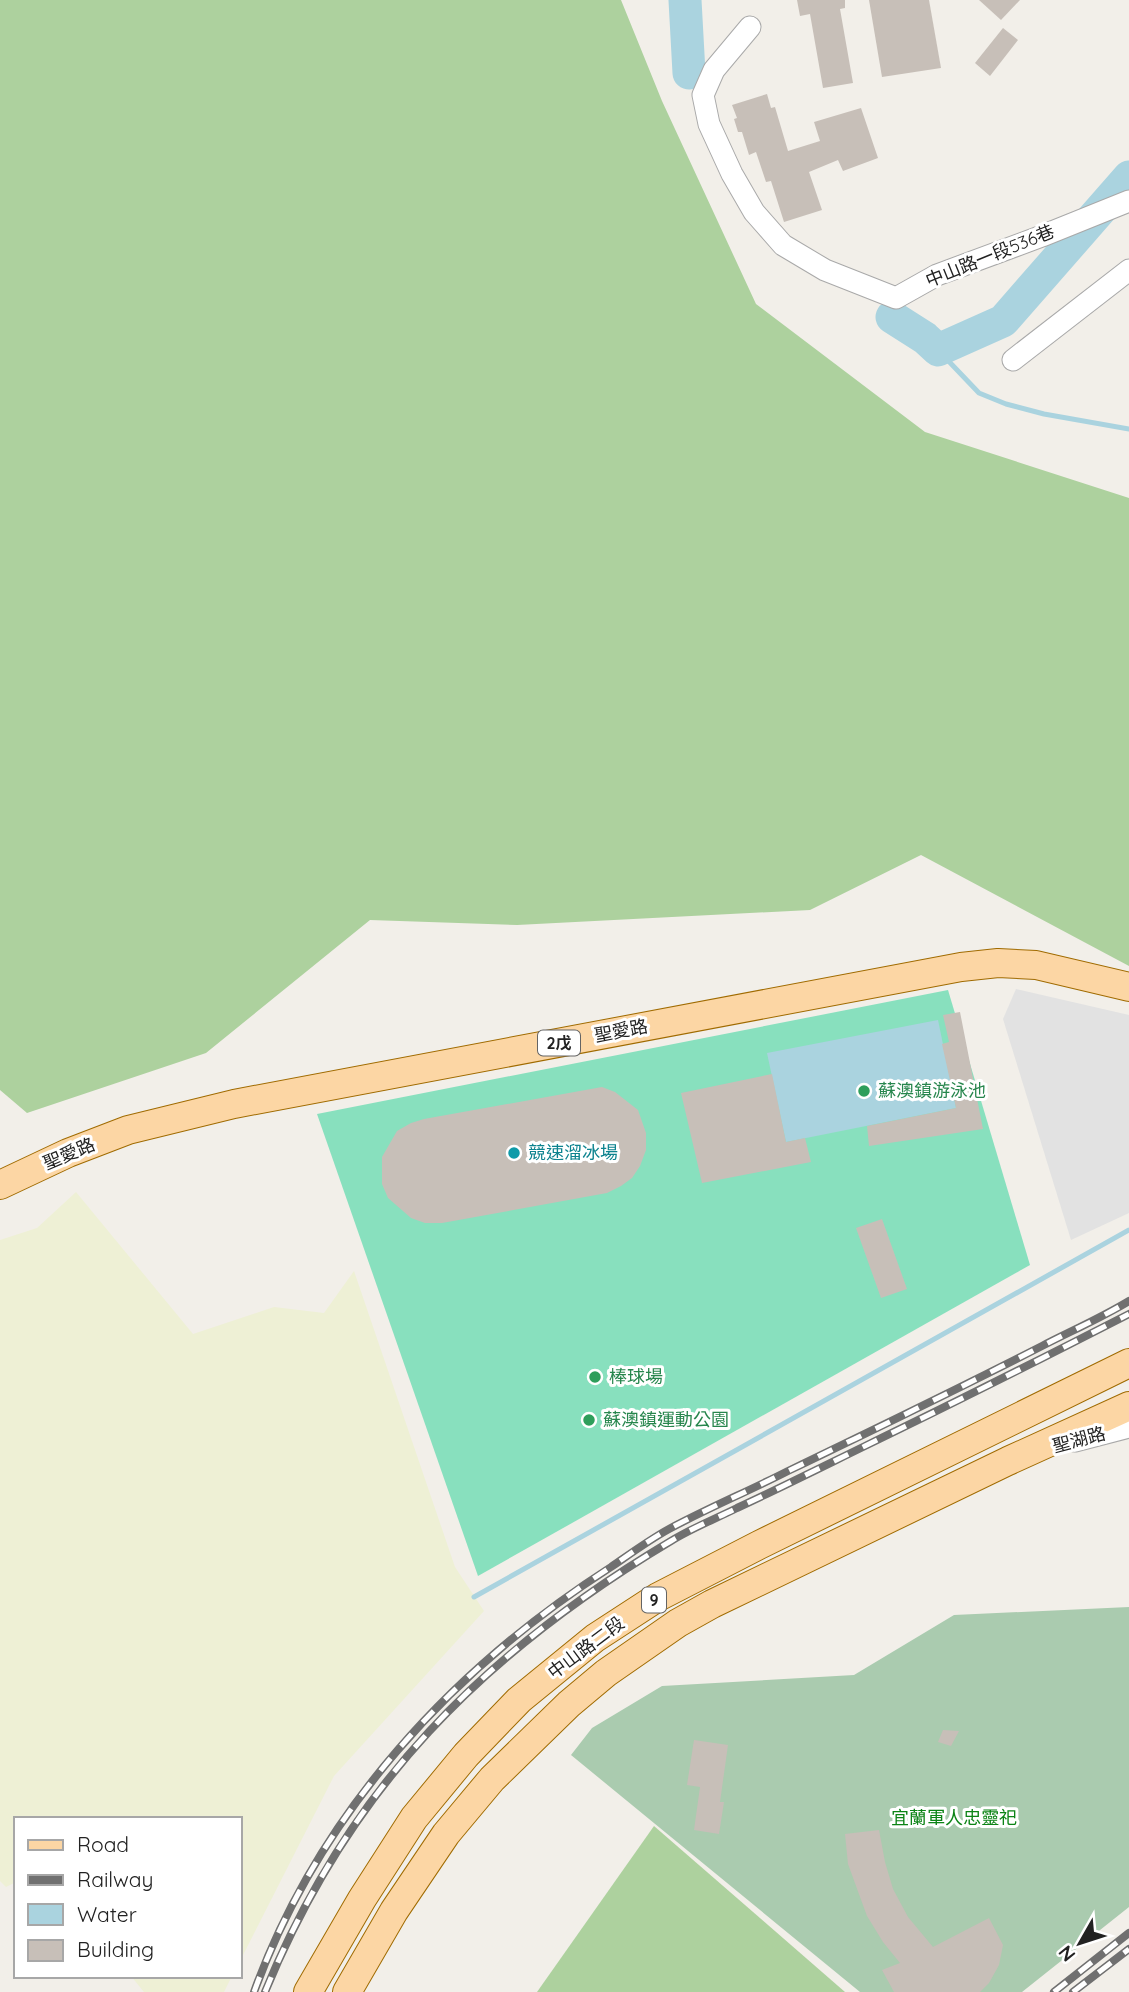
<svg xmlns="http://www.w3.org/2000/svg" width="1129" height="1992" font-family="Quicksand,'Noto Sans TC',sans-serif">
  <rect width="100%" height="100%" fill="#f2efe9"/>
  <!-- farmland -->
  <g fill="#eef0d5">
    <path d="M 76,1192 L 193,1334 L 274,1307 L 324,1313 L 354,1271 L 455,1567 L 484,1611 L 334,1776 L 240,1961 L 240,1819 L 16,1819 L 16,1882 L 6,1887 L 0,1881 L 0,1240 L 37,1228 Z"/>
    <path d="M 131,1976 L 232,1976 L 224,1992 L 144,1992 Z"/>
  </g>
  <!-- forest -->
  <g fill="#add19e">
    <path d="M 0,0 L 621,0 L 662,101 L 756,304 L 925,432 L 1129,498 L 1129,966 L 921,855 L 810,910 L 517,925 L 370,920 L 206,1053 L 27,1113 L 0,1090 Z"/>
    <path d="M 654,1826 L 845,1992 L 537,1992 Z"/>
  </g>
  <!-- cemetery -->
  <path fill="#aacbaf" d="M 1129,1607 L 1129,1907 L 1022,1992 L 860,1992 L 571,1755 L 592,1728 L 662,1686 L 854,1675 L 954,1615 Z"/>
  <!-- pitch -->
  <path fill="#88e0be" d="M 948,990 L 1030,1265 L 478,1576 L 317,1114 Z"/>
  <!-- parking -->
  <path fill="#e2e2e2" d="M 1016,989 L 1129,1015 L 1129,1213 L 1071,1240 L 1003,1019 Z"/>
  <!-- water -->
  <path fill="#aad3df" d="M 938,1020 L 956,1108 L 786,1142 L 767,1053 Z"/>
  <g fill="none" stroke-linecap="round" stroke-linejoin="round">
    <!-- stream -->
    <g stroke="#aad3df" stroke-width="5">
      <path d="M 938,350 L 979,393 L 1006,404 L 1044,414 L 1129,429"/>
      <path d="M 474,1597 L 1129,1230"/>
    </g>
    <!-- river -->
    <g stroke="#aad3df" stroke-width="33">
      <path d="M 685,0 L 689,73"/>
      <path d="M 892,317 L 925,338 L 938,350 L 1003,321 L 1129,177"/>
    </g>
  </g>
  <!-- building -->
  <g fill="#c7bfb8">
    <path d="M 797,0 L 845,0 L 845,8 L 840,9 L 853,83 L 823,88 L 810,14 L 800,16 Z"/>
    <path d="M 869,0 L 929,0 L 941,68 L 882,77 Z"/>
    <path d="M 979,0 L 1020,0 L 1001,20 Z"/>
    <path d="M 1003,28 L 1018,40 L 990,76 L 975,63 Z"/>
    <path d="M 767,94 L 771,108 L 775,107 L 788,151 L 820,141 L 814,122 L 861,108 L 878,158 L 843,171 L 838,160 L 809,172 L 822,210 L 784,222 L 771,181 L 766,182 L 756,152 L 749,155 L 742,132 L 738,132 L 734,119 L 737,118 L 732,105 Z"/>
    <path d="M 960,1012 L 983,1129 L 869,1146 L 867,1126 L 956,1108 L 942,1044 L 949,1042 L 943,1015 Z"/>
    <path d="M 772,1074 L 786,1142 L 805,1138 L 811,1162 L 702,1183 L 681,1093 Z"/>
    <path d="M 602,1087 L 615,1092 L 638,1110 L 646,1133 L 646,1150 L 640,1166 L 632,1178 L 621,1186 L 607,1193 L 442,1223 L 425,1223 L 411,1218 L 388,1198 L 382,1184 L 382,1157 L 397,1131 L 411,1123 L 424,1119 Z"/>
    <path d="M 882,1219 L 907,1289 L 881,1298 L 856,1228 Z"/>
    <path d="M 943,1730 L 959,1731 L 951,1746 L 938,1742 Z"/>
    <path d="M 694,1740 L 728,1745 L 720,1802 L 724,1802 L 719,1834 L 694,1830 L 700,1787 L 687,1785 Z"/>
    <path d="M 879,1830 L 885,1862 L 893,1889 L 908,1917 L 933,1947 L 989,1918 L 1003,1945 L 999,1965 L 989,1983 L 980,1992 L 894,1992 L 882,1970 L 900,1963 L 883,1942 L 867,1916 L 848,1864 L 845,1834 Z"/>
  </g>
  <g fill="none" stroke-linecap="round" stroke-linejoin="round">
    <!-- minor casing -->
    <g stroke="#a9a9a9" stroke-width="23">
      <g id="minor">
        <path d="M 750,27 L 714,70 L 703,95 L 709,124 L 732,174 L 754,212 L 783,245 L 825,270 L 896,298 L 937,275 L 1042,236 L 1129,201"/>
        <path d="M 1013,360 L 1129,270"/>
        <path d="M 1075,1441 L 1129,1427"/>
      </g>
    </g>
    <!-- major casing -->
    <g stroke="#a06b00" stroke-width="30">
      <g id="major">
        <path d="M 0,1185 L 68,1153 L 128,1130 L 234,1104 L 961,967 L 998,963 L 1036,965 L 1129,987"/>
        <path d="M 308,1992 L 362,1899 L 414,1818 L 466,1755 L 519,1700 L 595,1638 L 658,1597 L 759,1545 L 1129,1363"/>
        <path d="M 347,1992 L 394,1911 L 446,1834 L 492,1779 L 569,1704 L 606,1673 L 678,1623 L 712,1604 L 1008,1461 L 1129,1406"/>
      </g>
    </g>
    <!-- minor -->
    <use href="#minor" stroke="#fff" stroke-width="21"/>
    <!-- major -->
    <use href="#major" stroke="#fcd6a4" stroke-width="28"/>
    <!-- rail casing -->
    <g stroke="#707070" stroke-width="8">
      <g id="rail">
        <path d="M 254,1992 C 319,1813 452,1669 611,1567 C 630,1554 649,1540 669,1529 C 708,1508 749,1491 788,1471 C 873,1430 958,1389 1042,1346 C 1071,1331 1101,1318 1129,1301"/>
        <path d="M 265,1992 C 349,1787 483,1653 671,1541 C 692,1528 715,1519 737,1508 C 780,1488 822,1467 865,1446 C 954,1403 1041,1359 1129,1314"/>
        <path d="M 1054,1992 L 1129,1933"/>
        <path d="M 1073,1992 L 1129,1949"/>
      </g>
    </g>
    <!-- rail -->
    <use href="#rail" stroke="#fff" stroke-width="5" stroke-dasharray="16" stroke-linecap="butt"/>
  </g>
  <!-- markers -->
  <g fill="#2e9e5b" stroke="#fff" stroke-width="2.5">
    <circle cx="864" cy="1091" r="7"/>
    <circle cx="595" cy="1377" r="7"/>
    <circle cx="589" cy="1420" r="7"/>
  </g>
  <circle fill="#0f9aa8" stroke="#fff" stroke-width="2.5" cx="514" cy="1153" r="7"/>
  <g text-anchor="middle" stroke-width="6" stroke-linejoin="round" paint-order="stroke">
    <!-- shield labels -->
    <g fill="#fff" stroke="#646464" stroke-width="2">
      <rect x="538" y="1030.5" width="42" height="25" rx="5"/>
      <rect x="642" y="1587.5" width="24" height="25" rx="5"/>
    </g>
    <g font-size="16" font-weight="bold" fill="#222">
      <text x="559" y="1049">2戊</text>
      <text x="654" y="1606">9</text>
    </g>
    <!-- street labels -->
    <g font-size="18" fill="#222" stroke="#fff">
      <text transform="translate(990 256) rotate(-22)" y="6">中山路一段536巷</text>
      <text transform="translate(621 1031) rotate(-11)" y="6">聖愛路</text>
      <text transform="translate(69 1154) rotate(-23)" y="6">聖愛路</text>
      <text transform="translate(1079 1440) rotate(-15)" y="6">聖湖路</text>
      <text transform="translate(586 1648) rotate(-37)" y="6">中山路二段</text>
    </g>
    <!-- leisure labels -->
    <g font-size="18" fill="#27864d" stroke="#fff" text-anchor="start">
      <text x="878" y="1097">蘇澳鎮游泳池</text>
      <text x="609" y="1383">棒球場</text>
      <text x="603" y="1426">蘇澳鎮運動公園</text>
    </g>
    <!-- culture labels -->
    <g font-size="18" fill="#0d838f" stroke="#fff" text-anchor="start">
      <text x="528" y="1159">競速溜冰場</text>
    </g>
    <!-- park labels -->
    <g font-size="18" fill="#0c8416" stroke="#fff">
      <text x="954" y="1824">宜蘭軍人忠靈祀</text>
    </g>
  </g>
  <!-- legend -->
  <rect x="14" y="1817" width="228" height="161" fill="#ffffff" stroke="#a7a7a7" stroke-width="2"/>
  <rect x="28" y="1840" width="35" height="10" fill="#fcd6a4" stroke="#a7a7a7" stroke-width="2"/>
  <text x="77" y="1852" font-size="21" fill="#222222">Road</text>
  <rect x="28" y="1875" width="35" height="10" fill="#707070" stroke="#a7a7a7" stroke-width="2"/>
  <text x="77" y="1887" font-size="21" fill="#222222">Railway</text>
  <rect x="28" y="1904" width="35" height="21" fill="#aad3df" stroke="#a7a7a7" stroke-width="2"/>
  <text x="77" y="1922" font-size="21" fill="#222222">Water</text>
  <rect x="28" y="1940" width="35" height="21" fill="#c7bfb8" stroke="#a7a7a7" stroke-width="2"/>
  <text x="77" y="1957" font-size="21" fill="#222222">Building</text>
  <!-- north arrow -->
  <g transform="translate(1080 1943) rotate(231)" stroke="#ffffff" stroke-width="5" paint-order="stroke">
  <path d="M0-5L12 26L0 18L-12 26Z" fill="#222222"/>
  <text y="-10" font-size="19" font-weight="bold" text-anchor="middle" fill="#222222">N</text>
  </g>
</svg>
